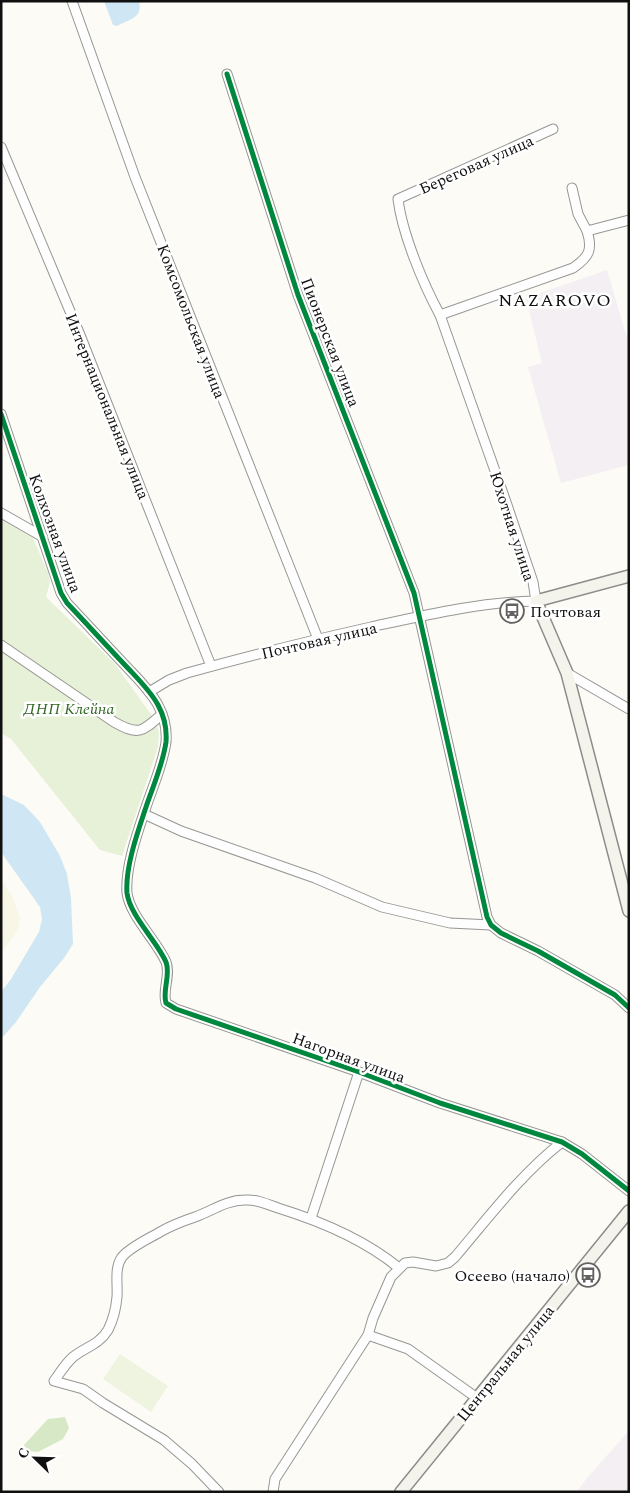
<svg xmlns="http://www.w3.org/2000/svg" width="630" height="1493" font-family="Spectral,serif">
  <rect width="100%" height="100%" fill="#fcfbf6"/>
  <!-- industrial -->
  <g fill="#f4eff2">
    <path d="M 607,270 L 626,335 L 629,335 L 629,465 L 561,483 L 528,367 L 542,363 L 526,298 Z"/>
    <path d="M 629,1431 L 629,1492 L 577,1492 L 587,1478 Z"/>
  </g>
  <!-- farmland -->
  <path fill="#f8f6e4" d="M 1,880 L 12,896 L 20,918 L 18,930 L 1,952 Z"/>
  <!-- green -->
  <path fill="#e6f1d8" d="M 1,520 L 33,538 L 48,573 L 50,582 L 46,597 L 115,664 L 155,720 L 159,732 L 158,747 L 122,856 L 100,850 L 11,739 L 1,733 Z"/>
  <!-- forest -->
  <path fill="#d7e8c6" d="M 65,1417 L 69,1428 L 63,1439 L 38,1452 L 28,1451 L 24,1445 L 48,1419 Z"/>
  <!-- pitch -->
  <path fill="#eff4e1" d="M 120,1354 L 168,1386 L 151,1412 L 103,1379 Z"/>
  <!-- water -->
  <g fill="#cfe7f4">
    <path d="M 104,1 L 139,1 C 143,18 130,19 117,26 L 113,25 Z"/>
    <path d="M 1,794 L 24,805 L 40,822 L 60,856 L 67,874 L 71,898 L 73,944 L 64,958 L 40,987 L 16,1022 L 1,1039 L 1,992 L 11,979 L 39,932 L 42,919 L 40,907 L 1,852 Z"/>
  </g>
  <g fill="none" stroke-linecap="round" stroke-linejoin="round">
    <!-- street casing -->
    <g stroke="#969694" stroke-width="11">
      <g id="street">
        <path d="M 72,1 L 135,177 L 318,639"/>
        <path d="M 227,74 L 298,295 L 414,593 L 487,917 L 491,925 L 501,933 L 538,951 L 615,995 L 629,1008"/>
        <path d="M 1,147 L 80,335 L 211,666"/>
        <path d="M 572,188 L 578,214 L 587,231"/>
        <path d="M 440,315 L 573,268 C 589,257 593,250 587,231 L 629,220"/>
        <path d="M 1,414 L 61,593 L 67,603 C 86,623 105,644 124,664 C 136,677 150,690 158,705 C 164,716 167,729 166,742 C 163,764 153,786 146,807 C 138,831 125,867 127,893 C 130,916 157,941 166,962 C 171,975 162,990 166,1003 L 176,1009 L 359,1072 L 440,1103 L 562,1142 L 582,1154 L 629,1191"/>
        <path d="M 1,513 L 43,537"/>
        <path d="M 1,645 L 114,722 C 139,736 142,732 162,714"/>
        <path d="M 567,673 L 629,709"/>
        <path d="M 149,692 L 169,680 L 187,673 C 248,656 309,641 371,627 C 426,615 481,602 536,601 L 533,582 L 506,502 L 440,315 C 423,284 402,233 398,199 L 553,129"/>
        <path d="M 144,814 L 181,831 L 315,878 L 382,907 L 450,923 L 491,925"/>
        <path d="M 311,1218 L 359,1072"/>
        <path d="M 368,1335 L 408,1349 L 477,1398"/>
        <path d="M 219,1492 L 192,1464 L 164,1440 L 103,1403 L 83,1389 L 54,1381 C 60,1373 65,1364 73,1357 C 85,1347 99,1345 108,1330 C 113,1320 116,1308 117,1297 C 118,1284 114,1268 122,1257 C 130,1247 150,1238 160,1232 C 172,1225 183,1221 195,1217 C 212,1211 226,1200 245,1200 C 256,1199 267,1204 278,1208 C 320,1221 364,1239 399,1268"/>
        <path d="M 273,1492 L 275,1479 L 368,1335 L 373,1318 L 391,1277 L 405,1263 L 413,1262 L 436,1266 L 448,1263 L 455,1257 C 488,1218 521,1174 562,1142"/>
      </g>
    </g>
    <!-- secondary casing -->
    <g stroke="#8d8c8a" stroke-width="14">
      <g id="secondary">
        <path d="M 629,576 L 536,601 L 567,673 L 629,911"/>
        <path d="M 401,1492 L 629,1211"/>
      </g>
    </g>
    <!-- street -->
    <use href="#street" stroke="#fffefe" stroke-width="9"/>
    <!-- secondary -->
    <use href="#secondary" stroke="#f5f4ec" stroke-width="11"/>
    <!-- cycleway casing -->
    <g stroke="#fff" stroke-width="8">
      <g id="cycleway">
        <path d="M 227,74 L 298,295 L 414,593 L 487,917 L 491,925 L 501,933 L 538,951 L 615,995 L 629,1008"/>
        <path d="M 1,414 L 61,593 L 67,603 C 86,623 105,644 124,664 C 136,677 150,690 158,705 C 164,716 167,729 166,742 C 163,764 153,786 146,807 C 138,831 125,867 127,893 C 130,916 157,941 166,962 C 171,975 162,990 166,1003 L 176,1009 L 359,1072 L 440,1103 L 562,1142 L 582,1154 L 629,1191"/>
      </g>
    </g>
    <!-- cycleway -->
    <use href="#cycleway" stroke="#00873e" stroke-width="5"/>
  </g>
  <!-- icons -->
  <defs>
    <g id="bus-ring" transform="scale(1.25)"><circle r="9.5" fill="#fff" stroke="#636260" stroke-width="1.5"/><path d="M-5-6H5V4H4V6H2V4H-2V6H-4V4H-5ZM-3.5-4V0h7V-4ZM-3.5 1.2v1.5H-2V1.2ZM2 1.2v1.5H3.5V1.2Z" fill="#636260"/></g>
  </defs>
  <g fill-rule="evenodd">
    <use href="#bus-ring" x="512" y="611"/>
    <use href="#bus-ring" x="588" y="1275"/>
  </g>
  <g text-anchor="middle" stroke-width="5" stroke-linejoin="round" paint-order="stroke">
    <!-- street labels -->
    <g font-size="16" fill="#101010" stroke="#fff">
      <text transform="translate(476 164) rotate(-24)" y="6">Береговая улица</text>
      <text transform="translate(192 321) rotate(69)" y="6">Комсомольская улица</text>
      <text transform="translate(331 342) rotate(69)" y="6">Пионерская улица</text>
      <text transform="translate(108 406) rotate(68)" y="6">Интернациональная улица</text>
      <text transform="translate(513 526) rotate(72)" y="6">Юхотная улица</text>
      <text transform="translate(56 533) rotate(70)" y="6">Колхозная улица</text>
      <text transform="translate(319 640) rotate(-13)" y="6">Почтовая улица</text>
      <text transform="translate(349 1057) rotate(20)" y="6">Нагорная улица</text>
      <text transform="translate(505 1363) rotate(-51)" y="6">Центральная улица</text>
    </g>
    <!-- poi labels -->
    <g font-size="16" fill="#101010" stroke="#fff" text-anchor="start">
      <text x="530" y="617">Почтовая</text>
      <text x="570" y="1281" text-anchor="end">Осеево (начало)</text>
    </g>
    <!-- park labels -->
    <g font-size="16" font-style="italic" fill="#316523" stroke="#fff">
      <text x="69" y="714">ДНП Клейна</text>
    </g>
    <!-- neighbourhood labels -->
    <g font-size="18" letter-spacing="1" fill="#101010" stroke="#fff">
      <text x="555" y="306">NAZAROVO</text>
    </g>
  </g>
  <!-- border -->
  <rect width="630" height="1493" fill="none" stroke="#101010" stroke-width="5"/>
  <!-- north arrow -->
  <g transform="translate(35 1458) rotate(293)" stroke="#ffffff" stroke-width="4" paint-order="stroke">
  <path d="M0-4L9 19L0 12L-9 19Z" fill="#101010"/>
  <text y="-8" font-size="14" font-weight="bold" text-anchor="middle" fill="#101010">С</text>
  </g>
</svg>
